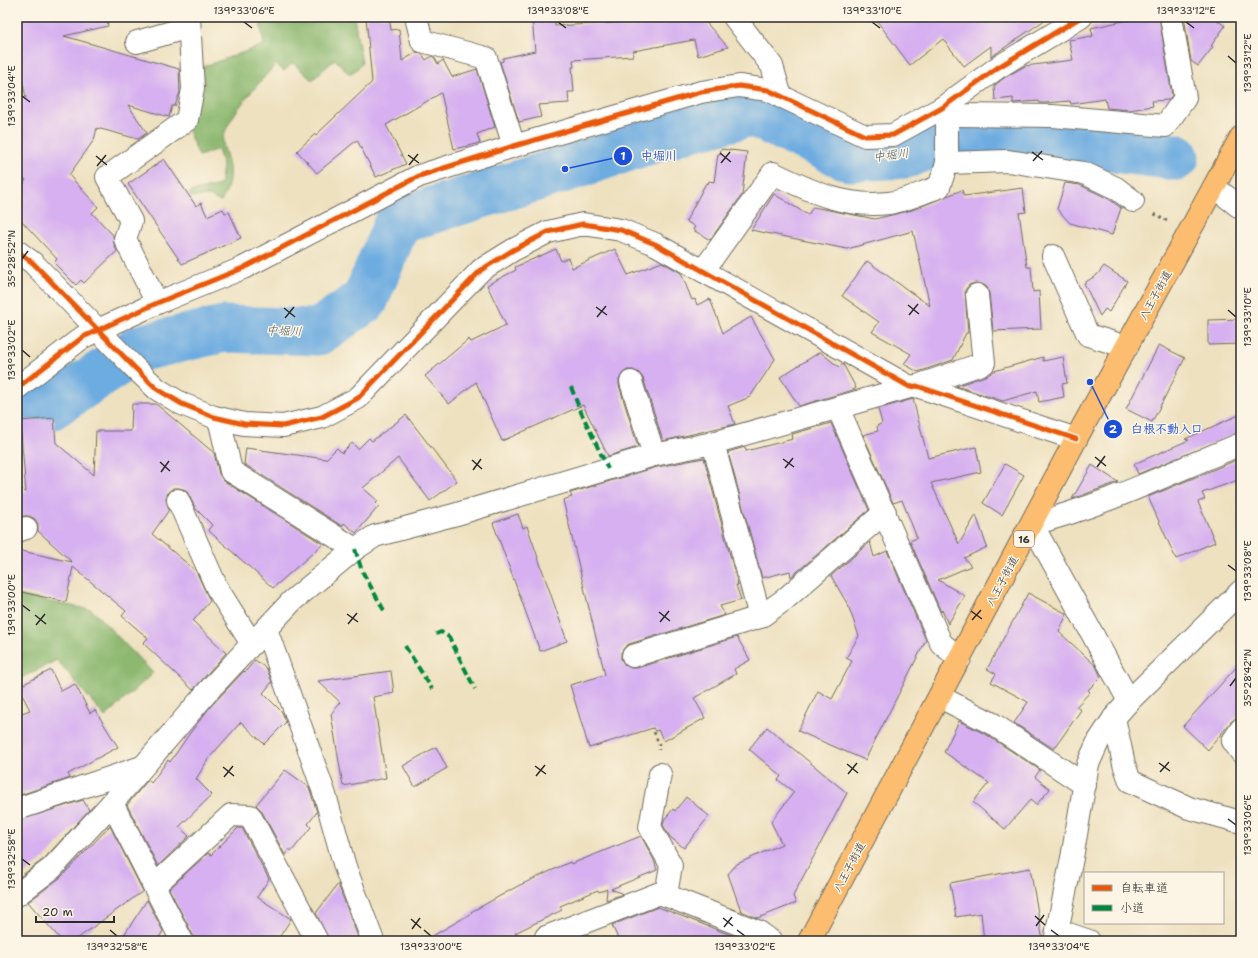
<svg xmlns="http://www.w3.org/2000/svg" width="1258" height="958" font-family="'Shantell Sans','Klee One',sans-serif">
  <rect width="100%" height="100%" fill="#fcf5e5"/>
  <filter id="ink" filterUnits="userSpaceOnUse"><feTurbulence type="fractalNoise" baseFrequency=".025" numOctaves="2"/><feDisplacementMap in="SourceGraphic" scale="8" xChannelSelector="R" yChannelSelector="G"/><feConvolveMatrix kernelMatrix="1 2 1 2 8 2 1 2 1" color-interpolation-filters="sRGB"/></filter>
  <filter id="wash" filterUnits="userSpaceOnUse"><feTurbulence type="fractalNoise" baseFrequency=".012" numOctaves="4" result="noise"/><feDisplacementMap in="SourceGraphic" scale="16" xChannelSelector="R" yChannelSelector="G"/><feGaussianBlur stdDeviation="0.9" result="paint"/><feColorMatrix in="noise" values="0 0 0 0 0 0 0 0 0 0 0 0 0 0 0 0 0 1.4 0 .05"/><feComposite in="paint" operator="in"/></filter>
  <g filter="url(#wash)">
    <rect width="100%" height="100%" fill="#eee1c0"/>
    <!-- forest -->
    <g fill="#8cb870" stroke="#5c724e">
      <path d="M 259,17 L 354,17 L 362,64 L 350,75 L 335,59 L 312,80 L 293,63 L 284,71 L 276,64 C 262,80 222,121 223,143 C 223,147 226,153 227,158 C 232,174 229,187 221,202 L 209,196 L 191,197 L 190,192 L 220,185 L 223,167 L 218,149 L 199,156 L 189,134 L 189,105 C 208,94 205,86 202,67 L 264,45 Z"/>
      <path d="M 17,595 L 92,610 L 153,673 L 105,717 L 57,660 L 17,680 Z"/>
    </g>
    <g fill="none" stroke-linecap="round" stroke-linejoin="round">
      <!-- river -->
      <path stroke="#6dace0" stroke-width="47" d="M 17,396 L 50,407 L 140,348 L 224,329 L 318,332 L 365,300 L 398,221 L 565,169 L 683,130 L 752,113 L 849,158 L 906,155 L 935,144 L 999,143 L 1082,145 L 1176,157"/>
    </g>
    <g id="blocks">
      <!-- building -->
      <g fill="#d6b0f0">
        <path d="M 17,17 L 107,17 L 108,26 L 64,36 L 179,69 L 180,92 L 175,106 L 172,106 L 169,117 L 128,105 L 147,133 L 138,139 L 97,128 L 94,140 L 69,175 L 98,207 L 92,213 L 113,235 L 114,244 L 117,251 L 84,283 L 81,280 L 76,285 L 54,263 L 57,259 L 17,216 L 17,193 L 26,180 L 17,175 L 17,97 L 26,98 L 17,54 Z"/>
        <path d="M 366,17 L 389,17 L 391,30 L 399,29 L 402,61 L 417,52 L 422,54 L 426,60 L 432,56 L 434,57 L 438,64 L 443,60 L 452,77 L 477,69 L 495,127 L 477,134 L 480,143 L 454,149 L 441,93 L 386,125 L 406,164 L 376,177 L 357,140 L 317,173 L 297,151 L 315,134 L 316,135 L 372,82 Z"/>
        <path d="M 532,17 L 555,17 L 555,26 L 642,21 L 663,17 L 701,17 L 728,47 L 698,56 L 694,40 L 633,51 L 633,56 L 573,60 L 574,67 L 572,67 L 574,92 L 568,92 L 569,103 L 538,105 L 541,117 L 519,122 L 500,62 L 503,61 L 503,58 L 535,51 Z"/>
        <path d="M 874,17 L 1049,17 L 991,57 L 991,46 L 964,66 L 943,39 L 910,65 Z"/>
        <path d="M 1127,17 L 1159,17 L 1172,95 L 1169,100 L 1152,101 L 1153,106 L 1130,110 L 1107,108 L 1105,99 L 1071,104 L 1070,101 L 1045,103 L 1040,103 L 1039,101 L 1013,103 L 1013,98 L 995,100 L 994,86 L 1004,78 L 1025,66 L 1073,60 L 1069,40 L 1093,36 L 1091,28 L 1128,20 Z"/>
        <path d="M 1184,17 L 1213,17 L 1225,26 L 1211,46 L 1213,47 L 1198,66 L 1191,61 Z"/>
        <path d="M 721,149 L 747,152 L 742,195 L 710,240 L 693,230 L 695,227 L 686,221 L 706,183 L 708,184 L 709,181 L 714,182 L 718,154 L 720,154 Z"/>
        <path d="M 164,159 L 196,206 L 201,203 L 207,216 L 223,209 L 225,213 L 229,212 L 241,238 L 182,264 L 128,184 Z"/>
        <path d="M 1065,183 L 1080,185 L 1109,199 L 1121,208 L 1112,235 L 1070,223 L 1057,209 Z"/>
        <path d="M 1023,188 L 1026,212 L 1019,213 L 1027,267 L 1031,267 L 1033,292 L 1039,291 L 1041,329 L 993,331 L 989,293 L 987,287 L 982,284 L 975,283 L 969,285 L 965,290 L 968,333 L 966,333 L 953,360 L 918,372 L 904,364 L 911,354 L 872,332 L 879,322 L 842,296 L 867,261 L 930,306 L 913,231 L 847,249 L 751,230 L 774,194 L 808,215 L 813,207 L 875,219 L 912,210 L 962,190 L 964,196 Z"/>
        <path d="M 556,249 L 561,261 L 568,258 L 572,268 L 615,249 L 628,275 L 662,262 L 681,273 L 692,300 L 695,299 L 697,305 L 710,299 L 723,333 L 751,317 L 775,359 L 750,397 L 728,406 L 735,424 L 663,441 L 643,378 L 639,373 L 633,370 L 627,370 L 622,374 L 619,380 L 619,385 L 638,447 L 608,456 L 583,405 L 502,441 L 476,382 L 449,404 L 425,376 L 469,339 L 471,342 L 506,325 L 487,285 L 516,270 L 515,267 Z"/>
        <path d="M 1104,266 L 1127,281 L 1109,312 L 1105,309 L 1100,316 L 1084,283 L 1097,275 Z"/>
        <path d="M 1241,319 L 1241,344 L 1208,345 L 1208,320 Z"/>
        <path d="M 1159,345 L 1185,358 L 1152,422 L 1126,409 Z"/>
        <path d="M 820,352 L 839,367 L 843,364 L 856,388 L 853,390 L 799,406 L 780,377 Z"/>
        <path d="M 1043,357 L 1043,361 L 1063,357 L 1067,383 L 1062,384 L 1064,397 L 1039,402 L 1037,391 L 1003,401 L 956,386 L 988,375 L 994,371 Z"/>
        <path d="M 913,399 L 928,458 L 976,447 L 981,472 L 931,483 L 959,544 L 976,515 L 987,547 L 964,558 L 971,566 L 938,580 L 965,596 L 948,624 L 942,610 L 941,612 L 910,541 L 917,538 L 902,500 L 893,503 L 863,435 L 878,431 L 877,426 L 882,423 L 878,409 Z"/>
        <path d="M 132,404 L 156,404 L 214,453 L 219,474 L 224,481 L 323,544 L 273,588 L 208,530 L 212,525 L 196,509 L 186,490 L 179,488 L 173,488 L 168,492 L 166,499 L 169,510 L 152,534 L 196,571 L 210,601 L 193,621 L 226,653 L 193,690 L 143,643 L 148,638 L 122,616 L 126,611 L 73,567 L 66,602 L 17,591 L 17,550 L 72,562 L 38,531 L 38,524 L 35,519 L 29,516 L 22,516 L 17,512 L 17,484 L 26,493 L 20,421 L 54,418 L 56,443 L 94,475 L 96,431 L 131,431 Z"/>
        <path d="M 1241,414 L 1241,432 L 1138,474 L 1134,464 L 1189,440 L 1185,439 Z"/>
        <path d="M 406,415 L 457,481 L 430,501 L 398,458 L 363,488 L 378,501 L 376,503 L 379,506 L 356,533 L 344,523 L 342,526 L 244,464 L 246,448 L 326,459 L 337,448 L 342,453 L 352,443 L 358,449 L 369,438 L 372,441 Z"/>
        <path d="M 831,423 L 869,510 L 791,577 L 790,571 L 762,578 L 728,452 L 745,447 L 746,451 L 793,439 L 792,434 Z"/>
        <path d="M 704,458 L 738,585 L 736,585 L 741,600 L 720,606 L 725,615 L 629,644 L 624,648 L 621,653 L 621,659 L 625,665 L 631,668 L 637,668 L 737,637 L 750,660 L 734,669 L 736,674 L 694,698 L 705,718 L 664,741 L 658,730 L 655,731 L 653,728 L 589,748 L 570,685 L 605,675 L 563,500 L 572,497 L 570,493 L 657,467 Z"/>
        <path d="M 1241,458 L 1241,479 L 1202,493 L 1205,499 L 1198,502 L 1215,542 L 1176,559 L 1148,497 Z"/>
        <path d="M 1005,464 L 1024,475 L 1002,515 L 983,503 Z"/>
        <path d="M 1092,465 L 1118,482 L 1072,499 Z"/>
        <path d="M 518,514 L 523,528 L 527,526 L 567,641 L 540,651 L 493,523 Z"/>
        <path d="M 870,542 L 874,557 L 887,551 L 926,640 L 865,760 L 798,731 L 818,691 L 832,699 L 852,661 L 846,658 L 859,636 L 848,605 L 831,576 Z"/>
        <path d="M 1028,593 L 1067,614 L 1059,632 L 1096,666 L 1101,677 L 1088,690 L 1090,692 L 1076,707 L 1081,710 L 1054,749 L 1014,723 L 1028,702 L 991,682 L 996,674 L 987,669 Z"/>
        <path d="M 255,660 L 267,669 L 272,682 L 263,693 L 282,712 L 286,722 L 264,744 L 241,722 L 209,758 L 196,779 L 212,795 L 179,827 L 189,836 L 158,866 L 127,805 L 148,780 L 151,783 L 168,760 L 170,762 L 190,733 L 210,707 L 244,671 L 245,672 Z"/>
        <path d="M 1241,662 L 1241,714 L 1231,722 L 1208,750 L 1183,726 Z"/>
        <path d="M 51,670 L 61,691 L 75,684 L 90,713 L 95,710 L 118,747 L 68,774 L 70,778 L 17,796 L 17,715 L 30,710 L 18,687 Z"/>
        <path d="M 391,671 L 394,693 L 373,697 L 386,778 L 343,786 L 331,714 L 340,702 L 318,681 Z"/>
        <path d="M 959,721 L 987,735 L 1040,770 L 1035,777 L 1050,789 L 1036,805 L 1030,800 L 1005,829 L 973,802 L 989,783 L 944,752 Z"/>
        <path d="M 767,727 L 847,793 L 793,896 L 796,903 L 758,918 L 741,911 L 728,874 L 737,864 L 782,844 L 771,822 L 794,792 L 778,780 L 781,776 L 749,749 Z"/>
        <path d="M 436,747 L 447,768 L 415,787 L 403,766 Z"/>
        <path d="M 285,770 L 309,787 L 317,812 L 308,824 L 311,827 L 292,851 L 289,849 L 285,855 L 261,810 L 256,805 Z"/>
        <path d="M 686,797 L 709,816 L 684,848 L 670,837 L 663,825 L 664,820 L 673,809 L 675,811 Z"/>
        <path d="M 83,800 L 89,810 L 44,859 L 17,879 L 17,821 Z"/>
        <path d="M 110,826 L 143,891 L 74,941 L 62,941 L 28,902 L 61,877 Z"/>
        <path d="M 238,828 L 242,828 L 269,879 L 257,897 L 291,919 L 277,941 L 196,941 L 169,889 L 208,853 L 211,855 Z"/>
        <path d="M 641,836 L 654,860 L 657,870 L 611,889 L 623,894 L 606,900 L 607,889 L 599,892 L 598,890 L 560,906 L 562,910 L 515,933 L 520,941 L 424,941 L 472,913 L 471,912 L 518,886 L 570,862 L 571,864 Z"/>
        <path d="M 1030,868 L 1043,941 L 984,941 L 981,913 L 956,917 L 950,883 Z"/>
        <path d="M 338,884 L 358,937 L 350,941 L 329,941 L 316,913 Z"/>
        <path d="M 147,900 L 163,931 L 157,941 L 120,941 Z"/>
        <path d="M 658,907 L 741,939 L 741,941 L 619,941 L 612,925 Z"/>
      </g>
    </g>
  </g>
  <g filter="url(#ink)">
    <use href="#blocks" fill-opacity="0" stroke="#6f6b5f" stroke-width="1"/>
    <g fill="none" stroke-linecap="round" stroke-linejoin="round">
      <!-- minor casing -->
      <g stroke="#6f6b5f" stroke-width="24">
        <g id="minor">
          <path d="M 416,17 L 422,41 L 486,58 L 514,146"/>
          <path d="M 734,17 L 772,66 L 781,97"/>
          <path d="M 137,42 L 189,27"/>
          <path d="M 942,108 L 954,115 L 1053,116 L 1165,126 L 1185,98 L 1171,17"/>
          <path d="M 947,163 L 1008,161 L 1084,173 L 1116,188 L 1133,201"/>
          <path d="M 1214,187 L 1241,208"/>
          <path d="M 17,251 L 33,263 L 134,367 L 157,389 L 182,404 L 214,417 L 244,424 L 283,426 L 322,417 L 358,398 L 481,270 L 513,250 L 548,232 L 583,224 L 621,230 L 655,244 L 910,387 L 917,386 L 1076,439"/>
          <path d="M 1053,256 L 1088,335 L 1127,347"/>
          <path d="M 703,271 L 773,173 C 812,192 845,208 889,203 C 906,201 923,192 939,187 L 947,163 L 947,116 L 942,108"/>
          <path d="M 157,303 L 125,239 L 131,221 L 107,177 L 187,120 L 193,89 L 189,17"/>
          <path d="M 631,382 L 654,455"/>
          <path d="M 917,386 L 984,363 L 977,295"/>
          <path d="M 17,388 L 83,337 L 157,303 L 243,268 L 419,176 L 514,146 L 701,92 L 739,86 L 768,90 L 865,136 L 893,135 L 942,108 L 997,68 L 1081,17"/>
          <path d="M 838,408 L 941,643 L 960,659"/>
          <path d="M 219,418 L 231,471 L 355,549"/>
          <path d="M 713,443 L 760,617"/>
          <path d="M 178,500 L 217,588 L 252,644"/>
          <path d="M 17,531 L 26,528"/>
          <path d="M 266,629 L 325,795 L 345,867 L 373,941"/>
          <path d="M 633,656 L 760,617 L 784,600 L 885,512"/>
          <path d="M 940,697 L 993,724 L 1085,785"/>
          <path d="M 1129,701 L 1032,524 C 1104,506 1172,472 1241,444"/>
          <path d="M 1114,718 L 1124,764 L 1130,781 L 1189,808 L 1241,822"/>
          <path d="M 1241,729 L 1233,741 L 1241,752"/>
          <path d="M 660,774 L 650,827 L 671,865 L 666,895"/>
          <path d="M 112,803 L 182,941"/>
          <path d="M 17,809 L 142,767"/>
          <path d="M 154,886 L 231,815 L 250,816 L 317,941"/>
          <path d="M 17,895 L 52,868 L 112,803 L 209,690 L 292,601 L 355,549 L 375,536 L 457,514 L 654,455 L 713,443 L 910,387"/>
          <path d="M 1057,930 L 1089,941"/>
          <path d="M 546,937 L 660,893 L 759,932 L 771,941"/>
          <path d="M 1055,941 L 1072,858 L 1088,764 L 1098,742 L 1114,718 L 1129,701 L 1241,591"/>
        </g>
      </g>
      <!-- highway casing -->
      <g stroke="#6f6b5f" stroke-width="24">
        <path id="highway" d="M 809,941 L 1076,439 L 1241,137"/>
      </g>
      <!-- path -->
      <g stroke="#6f6b5f" stroke-width="2.5" stroke-dasharray="3 3" stroke-linecap="butt">
        <path d="M 1154,214 L 1167,221"/>
        <path d="M 654,732 L 659,744 L 659,750"/>
      </g>
      <!-- minor -->
      <use href="#minor" stroke="#fff" stroke-width="22"/>
      <!-- highway -->
      <use href="#highway" stroke="#fcbd6f" stroke-width="22"/>
      <!-- quiet -->
      <g stroke="#00873e" stroke-width="4" stroke-dasharray="8 4" stroke-linecap="butt">
        <path d="M 571,387 L 580,410 L 608,469"/>
        <path d="M 355,549 L 362,571 L 385,612"/>
        <path d="M 436,634 L 441,632 L 449,637 L 475,689"/>
        <path d="M 405,646 L 432,689"/>
      </g>
      <!-- cycleway casing -->
      <g stroke="#fcf5e5" stroke-width="8">
        <g id="cycleway">
          <path d="M 17,251 L 33,263 L 134,367 L 157,389 L 182,404 L 214,417 L 244,424 L 283,426 L 322,417 L 358,398 L 481,270 L 513,250 L 548,232 L 583,224 L 621,230 L 655,244 L 910,387 L 917,386 L 1076,439"/>
          <path d="M 17,388 L 83,337 L 157,303 L 243,268 L 419,176 L 514,146 L 701,92 L 739,86 L 768,90 L 865,136 L 893,135 L 942,108 L 997,68 L 1081,17"/>
        </g>
      </g>
      <!-- cycleway -->
      <use href="#cycleway" stroke="#e8590c" stroke-width="5"/>
    </g>
  </g>
  <!-- ticks -->
  <path fill="none" stroke="#2b2b2b" stroke-width="1.5" d="M 244,22 L 252,28M 558,22 L 566,28M 872,22 L 880,28M 1186,22 L 1194,28M 1228,56 L 1236,63M 22,96 L 30,102M 1032,152 L 1043,160M 720,153 L 731,162M 408,155 L 419,163M 96,156 L 107,165M 1033,161 L 1042,151M 721,163 L 730,152M 409,165 L 418,154M 97,166 L 106,155M 22,259 L 28,251M 908,305 L 919,314M 596,307 L 607,315M 284,308 L 295,317M 1228,310 L 1236,317M 909,315 L 918,304M 597,317 L 606,306M 285,318 L 294,307M 22,350 L 30,357M 1095,457 L 1106,466M 783,459 L 794,467M 472,460 L 482,469M 160,462 L 170,471M 1097,467 L 1105,456M 785,468 L 793,458M 473,470 L 481,459M 161,472 L 169,461M 1228,565 L 1236,571M 22,605 L 30,611M 971,611 L 982,619M 659,612 L 670,621M 347,614 L 358,622M 35,615 L 46,624M 972,620 L 981,610M 660,622 L 669,611M 348,624 L 357,613M 36,625 L 45,614M 1230,686 L 1236,678M 1159,763 L 1170,771M 847,764 L 858,773M 535,766 L 546,774M 223,767 L 234,776M 1160,772 L 1169,762M 848,774 L 857,763M 536,776 L 545,765M 224,777 L 233,766M 1228,819 L 1236,825M 22,859 L 30,865M 1035,916 L 1045,925M 723,918 L 733,926M 411,919 L 421,928M 1036,926 L 1044,915M 724,927 L 732,917M 412,929 L 420,918M 110,930 L 117,936M 424,930 L 431,936M 737,930 L 745,936M 1051,930 L 1059,936"/>
  <g text-anchor="middle" stroke-width="3" stroke-linejoin="round" paint-order="stroke">
    <!-- shield labels -->
    <rect fill="#fcf5e5" stroke="#6a6863" stroke-width="1" x="1014" y="531" width="20" height="16" rx="3"/>
    <g font-size="10" font-weight="bold" fill="#2b2b2b">
      <text x="1024" y="543">16</text>
    </g>
    <!-- street labels -->
    <g font-size="11" fill="#2b2b2b" stroke="#fcf5e5">
      <text transform="translate(1155 295) rotate(-61)" y="4">八王子街道</text>
      <text transform="translate(1002 581) rotate(-62)" y="4">八王子街道</text>
      <text transform="translate(849 867) rotate(-62)" y="4">八王子街道</text>
    </g>
    <!-- water labels -->
    <g font-size="12" font-style="italic" fill="#42586a" stroke="#fcf5e5">
      <text transform="translate(891 155) rotate(-7)" y="4">中堀川</text>
      <text transform="translate(284 331) rotate(2)" y="4">中堀川</text>
    </g>
  </g>
  <!-- callouts -->
  <path fill="none" stroke="#1d4ed8" stroke-width="1.5" d="M565 169L623 156M1090 382L1113 429"/>
  <g fill="#1d4ed8" stroke="#fcf5e5" stroke-width="1.5">
    <circle cx="565" cy="169" r="4"/>
    <circle cx="1090" cy="382" r="4"/>
    <circle cx="623" cy="156" r="10"/>
    <circle cx="1113" cy="429" r="10"/>
  </g>
  <g font-size="12" text-anchor="middle" font-weight="bold" fill="#fff">
    <text x="623" y="160">1</text>
    <text x="1113" y="433">2</text>
  </g>
  <g font-size="12" text-anchor="middle" font-weight="bold" fill="#1d4ed8" stroke="#fcf5e5" stroke-width="3" stroke-linejoin="round" paint-order="stroke">
    <text x="659" y="160">中堀川</text>
    <text x="1167" y="433">白根不動入口</text>
  </g>
  <!-- margin -->
  <rect width="1258" height="958" fill="none" stroke="#fcf5e5" stroke-width="44"/>
  <!-- legend -->
  <rect x="1084" y="872" width="140" height="52" fill="#fcf5e5" stroke="#a8a49b"/>
  <rect x="1092" y="885" width="20" height="6" fill="#e8590c" stroke="#a8a49b"/>
  <text x="1120" y="892" font-size="12" fill="#2b2b2b">自転車道</text>
  <rect x="1092" y="905" width="20" height="6" fill="#00873e" stroke="#a8a49b"/>
  <text x="1120" y="912" font-size="12" fill="#2b2b2b">小道</text>
  <!-- scale -->
  <path d="M36 916v6h78v-6" fill="none" stroke="#2b2b2b" stroke-width="2"/>
  <text x="42" y="916" font-size="12" fill="#2b2b2b" stroke="#fcf5e5" stroke-width="3" paint-order="stroke">20 m</text>
  <rect x="22" y="22" width="1214" height="914" fill="none" stroke="#2b2b2b" stroke-width="1.5"/>
  <g font-size="10" text-anchor="middle" fill="#2b2b2b">
    <text x="244" y="14">139°33'06"E</text>
    <text x="558" y="14">139°33'08"E</text>
    <text x="872" y="14">139°33'10"E</text>
    <text x="1186" y="14">139°33'12"E</text>
    <text transform="translate(1247 63) rotate(-90)" y="4">139°33'12"E</text>
    <text transform="translate(11 96) rotate(-90)" y="4">139°33'04"E</text>
    <text transform="translate(11 259) rotate(-90)" y="4">35°28'52"N</text>
    <text transform="translate(1247 317) rotate(-90)" y="4">139°33'10"E</text>
    <text transform="translate(11 350) rotate(-90)" y="4">139°33'02"E</text>
    <text transform="translate(1247 571) rotate(-90)" y="4">139°33'08"E</text>
    <text transform="translate(11 605) rotate(-90)" y="4">139°33'00"E</text>
    <text transform="translate(1247 678) rotate(-90)" y="4">35°28'42"N</text>
    <text transform="translate(1247 825) rotate(-90)" y="4">139°33'06"E</text>
    <text transform="translate(11 859) rotate(-90)" y="4">139°32'58"E</text>
    <text x="117" y="950">139°32'58"E</text>
    <text x="431" y="950">139°33'00"E</text>
    <text x="745" y="950">139°33'02"E</text>
    <text x="1059" y="950">139°33'04"E</text>
  </g>
</svg>
